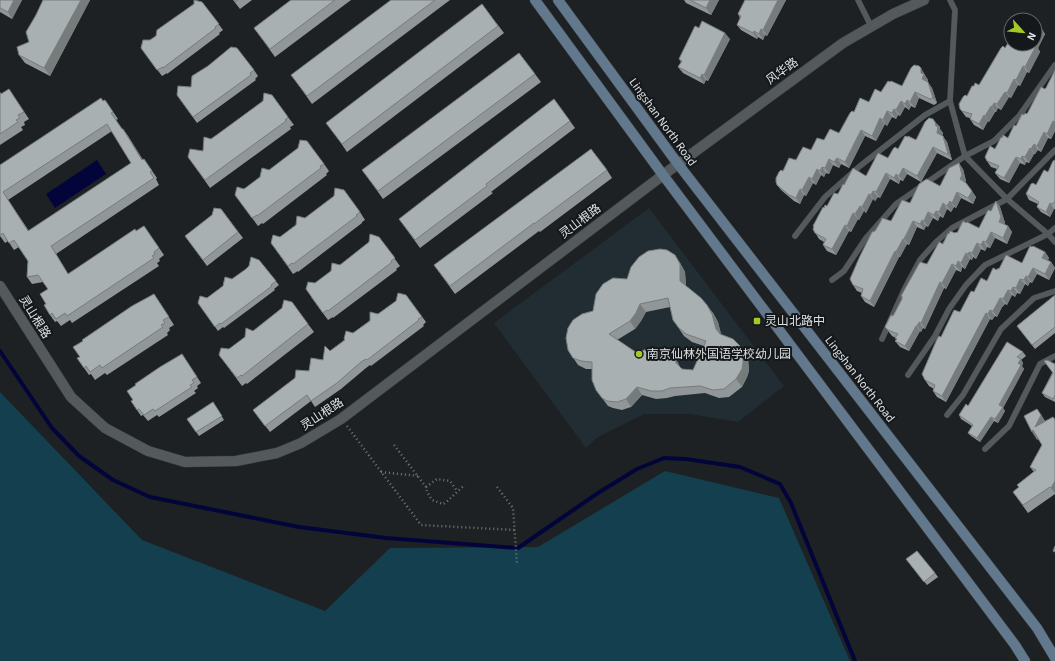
<svg xmlns="http://www.w3.org/2000/svg" width="1055" height="661" font-family="'Source Sans 3','Noto Sans SC',sans-serif">
  <rect width="100%" height="100%" fill="#1d2124"/>
  <!-- built -->
  <path fill="#212d32" d="M 649,208 L 784,386 L 738,422 L 690,414 L 644,414 L 598,437 L 586,448 L 494,323 Z"/>
  <!-- green -->
  <path fill="#133f4f" d="M 0,392 L 142,540 L 325,611 L 390,548 L 538,547 L 665,471 L 779,498 L 850,661 L 0,661 Z"/>
  <!-- water -->
  <path fill="#030439" d="M 97,160 L 106,174 L 55,208 L 46,194 Z"/>
  <g fill="none" stroke-linecap="round" stroke-linejoin="round">
    <!-- stream -->
    <path stroke="#030439" stroke-width="4" d="M 0,351 L 52,428 L 79,456 L 113,480 L 150,497 L 299,527 L 386,538 L 518,548 L 598,493 L 637,469 L 664,458 L 686,459 L 740,467 L 780,484 L 791,503 L 855,661"/>
    <!-- service casing -->
    <g stroke="#3a3e40" stroke-width="6">
      <g id="service">
        <path d="M 858,0 L 871,26"/>
        <path d="M 950,0 L 955,10 L 950,101 L 965,156 L 1007,199 L 1048,234 L 1055,242"/>
        <path d="M 795,236 L 825,197 L 860,166 L 925,115 L 950,101"/>
        <path d="M 832,280 L 844,271 L 866,238 L 896,204 L 965,156 L 994,141 L 1019,116 L 1055,65"/>
        <path d="M 882,339 L 905,288 L 920,260 L 936,242 L 952,228 L 1007,199 L 1055,150"/>
        <path d="M 908,375 L 935,336 L 949,309 L 966,285 L 985,265 L 1048,234 L 1055,228"/>
        <path d="M 947,415 L 963,395 L 1001,329 L 1034,298 L 1055,291"/>
        <path d="M 985,449 L 1009,426 L 1040,364 L 1055,356"/>
      </g>
    </g>
    <!-- minor casing -->
    <g stroke="#3a3e40" stroke-width="11">
      <path id="minor" d="M 0,286 L 71,397 L 105,428 L 148,451 L 185,462 L 236,461 L 277,453 L 301,443 L 341,419 L 663,175 L 843,43 L 893,14 L 924,0"/>
    </g>
    <!-- secondary casing -->
    <g stroke="#3a3e40" stroke-width="11">
      <g id="secondary">
        <path d="M 535,0 L 663,175 L 1015,645 L 1025,661"/>
        <path d="M 558,0 L 678,164 L 1037,628 L 1055,658"/>
      </g>
    </g>
    <!-- path -->
    <g stroke="#747779" stroke-width="2.5" stroke-dasharray="1 3" stroke-linecap="butt">
      <path d="M 347,426 L 421,525 L 515,530"/>
      <path d="M 394,445 L 426,487 L 427,492 L 432,500 L 443,504 C 449,501 458,490 465,485"/>
      <path d="M 381,472 L 418,476"/>
      <path d="M 426,487 L 437,479 L 450,481 L 457,491"/>
      <path d="M 497,487 L 513,508 L 517,564"/>
    </g>
    <!-- service -->
    <use href="#service" stroke="#54595c" stroke-width="5.5"/>
    <!-- minor -->
    <use href="#minor" stroke="#54595c" stroke-width="10"/>
    <!-- secondary -->
    <use href="#secondary" stroke="#62798d" stroke-width="10"/>
  </g>
  <!-- wall -->
  <g fill="#919798" fill-rule="evenodd">
    <path d="M 0,0 L 22,0 L 12,19 L 0,12 Z"/>
    <path d="M 43,0 L 90,0 L 50,76 L 25,63 L 19,55 L 29,42 Z"/>
    <path d="M 233,0 L 252,0 L 240,9 Z"/>
    <path d="M 291,0 L 351,0 L 275,57 L 254,28 Z"/>
    <path d="M 391,0 L 450,0 L 312,104 L 297,83 Z"/>
    <path d="M 684,0 L 719,0 L 711,15 L 686,3 Z"/>
    <path d="M 745,0 L 786,0 L 767,36 L 765,35 L 763,40 L 758,37 L 757,39 L 741,30 L 737,25 L 740,18 L 738,14 Z"/>
    <path d="M 202,2 L 223,30 L 219,33 L 220,34 L 167,74 L 167,73 L 162,76 L 141,48 L 150,40 Z"/>
    <path d="M 482,4 L 504,33 L 347,152 L 332,130 Z"/>
    <path d="M 699,28 L 730,39 L 708,81 L 706,80 L 704,84 L 683,73 L 678,67 L 681,62 L 679,59 Z"/>
    <path d="M 1041,28 L 1045,34 L 1038,48 L 1040,52 L 1029,73 L 1027,72 L 1020,86 L 1018,85 L 1011,98 L 1009,97 L 1001,110 L 998,108 L 996,112 L 995,112 L 989,122 L 988,121 L 983,130 L 974,125 L 970,119 L 970,118 L 966,117 L 960,109 L 967,96 L 979,85 L 1005,48 L 1011,44 Z"/>
    <path d="M 254,70 L 258,76 L 255,79 L 256,80 L 197,123 L 177,95 L 191,87 Z"/>
    <path d="M 1055,70 L 1055,131 L 1051,139 L 1048,138 L 1041,152 L 1038,150 L 1035,154 L 1034,154 L 1029,163 L 1026,162 L 1025,165 L 1020,163 L 1009,183 L 1000,179 L 995,173 L 997,169 L 991,167 L 987,161 L 1002,138 L 1008,138 L 1024,115 L 1027,114 L 1046,88 Z"/>
    <path d="M 535,74 L 541,82 L 383,199 L 368,178 Z"/>
    <path d="M 925,74 L 925,76 L 928,80 L 927,82 L 932,88 L 937,103 L 934,105 L 919,98 L 915,108 L 911,106 L 909,110 L 905,107 L 900,116 L 898,115 L 896,119 L 892,117 L 887,126 L 885,124 L 876,141 L 865,136 L 849,168 L 841,164 L 839,168 L 833,165 L 829,174 L 826,173 L 824,177 L 821,175 L 816,185 L 813,183 L 806,196 L 804,195 L 800,204 L 794,201 L 781,190 L 777,185 L 783,171 L 796,160 L 811,150 L 824,140 L 839,133 L 854,112 L 869,102 L 881,92 L 890,82 L 902,86 Z"/>
    <path d="M 9,89 L 29,119 L 24,122 L 25,125 L 21,127 L 23,130 L 0,145 L 0,93 L 1,94 Z"/>
    <path d="M 105,100 L 118,119 L 116,120 L 122,129 L 128,136 L 143,160 L 144,159 L 157,178 L 156,179 L 159,185 L 56,254 L 68,274 L 144,226 L 164,255 L 159,259 L 160,261 L 157,263 L 159,266 L 72,323 L 70,320 L 61,326 L 57,321 L 55,322 L 50,315 L 46,304 L 48,289 L 43,282 L 32,284 L 27,277 L 28,261 L 19,247 L 14,250 L 8,241 L 5,243 L 0,236 L 0,165 ZM 112,131 L 131,163 L 29,231 L 8,200 Z"/>
    <path d="M 288,117 L 294,125 L 290,127 L 291,129 L 210,188 L 188,157 L 203,151 L 211,139 Z"/>
    <path d="M 570,121 L 575,128 L 491,192 L 493,193 L 420,248 L 399,219 Z"/>
    <path d="M 935,122 L 940,127 L 940,129 L 943,133 L 942,136 L 947,142 L 952,160 L 951,160 L 937,153 L 921,182 L 907,174 L 903,181 L 900,180 L 899,184 L 890,179 L 880,198 L 878,197 L 875,201 L 873,199 L 866,213 L 864,211 L 859,220 L 858,219 L 851,232 L 849,231 L 836,255 L 827,251 L 823,245 L 824,242 L 819,239 L 813,229 L 814,227 L 813,226 L 824,208 L 827,206 L 838,194 L 844,185 L 866,176 L 898,149 L 908,137 L 916,140 Z"/>
    <path d="M 1055,160 L 1055,209 L 1054,209 L 1050,217 L 1041,212 L 1037,207 L 1038,204 L 1029,200 L 1026,194 L 1036,185 L 1048,172 Z"/>
    <path d="M 324,164 L 329,171 L 326,174 L 327,175 L 263,224 L 262,223 L 258,226 L 240,202 L 269,170 Z"/>
    <path d="M 963,169 L 966,181 L 965,182 L 976,197 L 973,204 L 961,198 L 956,208 L 954,207 L 951,212 L 947,209 L 943,218 L 940,216 L 938,221 L 933,218 L 928,227 L 926,226 L 924,230 L 917,227 L 909,245 L 907,244 L 900,257 L 899,257 L 874,307 L 865,302 L 861,296 L 862,293 L 857,291 L 853,285 L 875,231 L 891,221 L 910,203 L 940,186 Z"/>
    <path d="M 607,170 L 612,178 L 540,232 L 539,231 L 455,294 L 434,265 Z"/>
    <path d="M 996,201 L 1000,207 L 1005,223 L 1004,224 L 1008,226 L 1012,232 L 1007,244 L 995,238 L 990,248 L 987,247 L 985,251 L 981,249 L 976,259 L 973,257 L 972,260 L 970,259 L 965,269 L 962,267 L 961,272 L 956,270 L 946,289 L 944,288 L 925,329 L 923,328 L 921,332 L 920,331 L 909,351 L 900,347 L 895,341 L 896,339 L 895,338 L 896,338 L 892,336 L 885,327 L 893,316 L 902,299 L 902,297 L 901,296 L 927,264 L 949,234 L 955,233 L 979,228 L 991,211 Z"/>
    <path d="M 221,209 L 243,238 L 207,266 L 185,236 Z"/>
    <path d="M 360,212 L 365,220 L 362,222 L 362,223 L 298,272 L 298,271 L 293,274 L 276,250 L 280,237 L 305,218 Z"/>
    <path d="M 379,237 L 400,266 L 396,269 L 397,270 L 333,318 L 333,317 L 328,320 L 311,297 L 315,283 Z"/>
    <path d="M 1045,252 L 1049,258 L 1048,260 L 1051,262 L 1055,268 L 1049,280 L 1037,274 L 1032,283 L 1030,282 L 1028,286 L 1025,284 L 1020,294 L 1017,293 L 1015,297 L 1012,295 L 1007,305 L 1005,304 L 1002,307 L 997,317 L 995,316 L 992,320 L 990,319 L 946,402 L 937,397 L 933,391 L 934,389 L 929,386 L 925,380 L 941,337 L 960,312 L 974,292 L 987,281 L 997,270 L 1022,263 Z"/>
    <path d="M 675,255 L 680,263 L 685,272 L 686,286 L 713,313 L 718,322 L 721,335 L 748,358 L 749,371 L 747,377 L 742,387 L 729,397 L 719,398 L 705,393 L 675,396 L 667,398 L 656,399 L 642,395 L 631,407 L 622,410 L 613,408 L 608,406 L 596,390 L 592,369 L 586,369 L 578,365 L 568,350 L 593,311 L 627,279 ZM 670,307 L 673,320 L 684,336 L 692,342 L 704,346 L 693,370 L 682,369 L 680,367 L 678,363 L 673,355 L 637,353 L 617,340 L 635,329 L 641,321 L 646,312 Z"/>
    <path d="M 259,260 L 279,285 L 274,289 L 275,290 L 224,328 L 223,327 L 218,331 L 198,303 L 207,298 Z"/>
    <path d="M 154,294 L 174,325 L 169,328 L 170,330 L 167,333 L 168,335 L 107,375 L 105,373 L 95,380 L 91,374 L 89,375 L 84,368 Z"/>
    <path d="M 406,295 L 426,322 L 423,325 L 424,326 L 371,366 L 370,365 L 366,368 L 341,389 L 315,407 L 311,401 L 270,432 L 253,410 L 323,360 L 330,351 L 378,314 Z"/>
    <path d="M 1055,295 L 1055,333 L 1035,349 L 1017,326 Z"/>
    <path d="M 308,324 L 314,332 L 247,384 L 246,383 L 242,386 L 219,355 L 229,349 L 253,331 Z"/>
    <path d="M 1007,342 L 1023,352 L 1026,356 L 1021,360 L 1023,363 L 1022,366 L 1024,369 L 1003,408 L 1005,411 L 998,423 L 994,421 L 980,442 L 971,436 L 968,433 L 972,426 L 961,419 L 959,415 L 968,406 Z"/>
    <path d="M 182,354 L 201,383 L 197,386 L 198,388 L 194,391 L 196,393 L 159,417 L 157,415 L 148,421 L 143,415 L 141,416 L 137,410 L 133,400 Z"/>
    <path d="M 1055,364 L 1055,402 L 1045,397 L 1042,393 L 1052,373 Z"/>
    <path d="M 213,402 L 224,420 L 199,436 L 187,419 Z"/>
    <path d="M 1037,409 L 1045,421 L 1053,417 L 1055,419 L 1055,494 L 1028,513 L 1013,492 L 1019,487 L 1034,472 L 1030,467 L 1042,445 L 1038,438 L 1037,440 Z"/>
    <path d="M 906,559 L 935,573 L 938,577 L 927,585 Z"/>
  </g>
  <!-- shaded-wall -->
  <g fill="#767b7c">
    <path d="M 14,0 L 22,0 L 12,19 L 8,12 Z"/>
    <path d="M 81,0 L 90,0 L 50,76 L 44,68 Z"/>
    <path d="M 710,0 L 719,0 L 711,15 L 706,8 Z"/>
    <path d="M 778,0 L 786,0 L 767,36 L 763,30 Z"/>
    <path d="M 1041,28 L 1045,34 L 1038,48 L 1040,52 L 1029,73 L 1025,67 L 1033,44 L 1035,44 L 1035,41 Z"/>
    <path d="M 761,29 L 765,35 L 763,40 L 759,34 Z"/>
    <path d="M 754,31 L 758,37 L 757,39 L 753,33 Z"/>
    <path d="M 725,33 L 730,39 L 708,81 L 704,75 Z"/>
    <path d="M 1023,66 L 1027,72 L 1020,86 L 1016,80 Z"/>
    <path d="M 921,68 L 928,80 L 926,85 L 922,79 Z"/>
    <path d="M 702,74 L 706,80 L 704,84 L 700,78 Z"/>
    <path d="M 1014,79 L 1018,85 L 1011,98 L 1007,93 Z"/>
    <path d="M 928,82 L 932,88 L 937,103 L 933,98 Z"/>
    <path d="M 915,92 L 919,98 L 915,108 L 910,102 Z"/>
    <path d="M 1005,92 L 1009,97 L 1001,110 L 997,104 Z"/>
    <path d="M 907,100 L 911,106 L 909,110 L 905,104 Z"/>
    <path d="M 901,101 L 905,107 L 900,116 L 896,110 Z"/>
    <path d="M 994,103 L 998,108 L 996,112 L 992,107 Z"/>
    <path d="M 991,106 L 995,112 L 989,122 L 985,116 Z"/>
    <path d="M 894,109 L 898,115 L 896,119 L 892,113 Z"/>
    <path d="M 887,111 L 892,117 L 887,126 L 883,120 Z"/>
    <path d="M 984,115 L 988,121 L 983,130 L 979,124 Z"/>
    <path d="M 880,118 L 885,124 L 876,141 L 872,136 Z"/>
    <path d="M 1053,121 L 1055,123 L 1055,131 L 1051,139 L 1047,134 Z"/>
    <path d="M 935,122 L 940,127 L 940,129 L 943,133 L 941,139 L 937,133 Z"/>
    <path d="M 123,129 L 128,136 L 147,167 L 142,160 Z"/>
    <path d="M 861,130 L 865,136 L 849,168 L 845,162 Z"/>
    <path d="M 1044,132 L 1048,138 L 1041,152 L 1037,146 Z"/>
    <path d="M 943,136 L 947,142 L 952,160 L 948,154 Z"/>
    <path d="M 1034,144 L 1038,150 L 1035,154 L 1031,149 Z"/>
    <path d="M 933,147 L 937,153 L 921,182 L 917,176 Z"/>
    <path d="M 1030,148 L 1034,154 L 1029,163 L 1025,157 Z"/>
    <path d="M 1022,156 L 1026,162 L 1025,165 L 1021,159 Z"/>
    <path d="M 1016,157 L 1020,163 L 1009,183 L 1004,178 Z"/>
    <path d="M 837,158 L 841,164 L 839,168 L 834,162 Z"/>
    <path d="M 829,159 L 833,165 L 829,174 L 825,168 Z"/>
    <path d="M 959,163 L 963,169 L 966,181 L 964,185 L 960,179 Z"/>
    <path d="M 822,167 L 826,173 L 824,177 L 820,171 Z"/>
    <path d="M 903,168 L 907,174 L 903,181 L 899,176 Z"/>
    <path d="M 817,169 L 821,175 L 816,185 L 812,179 Z"/>
    <path d="M 886,173 L 890,179 L 880,198 L 876,192 Z"/>
    <path d="M 896,174 L 900,180 L 899,184 L 894,178 Z"/>
    <path d="M 809,177 L 813,183 L 806,196 L 802,190 Z"/>
    <path d="M 800,189 L 804,195 L 800,204 L 796,198 Z"/>
    <path d="M 873,191 L 878,197 L 875,201 L 871,195 Z"/>
    <path d="M 972,191 L 976,197 L 973,204 L 968,198 Z"/>
    <path d="M 957,192 L 961,198 L 956,208 L 952,203 Z"/>
    <path d="M 869,194 L 873,199 L 866,213 L 862,207 Z"/>
    <path d="M 950,201 L 954,207 L 951,212 L 947,206 Z"/>
    <path d="M 996,201 L 1000,207 L 1005,223 L 1003,227 L 999,222 Z"/>
    <path d="M 943,203 L 947,209 L 943,218 L 939,212 Z"/>
    <path d="M 1050,203 L 1054,209 L 1050,217 L 1046,212 Z"/>
    <path d="M 860,206 L 864,211 L 859,220 L 855,214 Z"/>
    <path d="M 936,211 L 940,216 L 938,221 L 934,215 Z"/>
    <path d="M 928,212 L 933,218 L 928,227 L 924,221 Z"/>
    <path d="M 853,213 L 858,219 L 851,232 L 847,226 Z"/>
    <path d="M 922,220 L 926,226 L 924,230 L 920,224 Z"/>
    <path d="M 913,221 L 917,227 L 909,245 L 904,239 Z"/>
    <path d="M 845,225 L 849,231 L 836,255 L 832,249 Z"/>
    <path d="M 1008,226 L 1012,232 L 1007,244 L 1003,238 Z"/>
    <path d="M 991,232 L 995,238 L 990,248 L 986,242 Z"/>
    <path d="M 903,239 L 907,244 L 900,257 L 896,252 Z"/>
    <path d="M 983,241 L 987,247 L 985,251 L 981,245 Z"/>
    <path d="M 977,243 L 981,249 L 976,259 L 972,253 Z"/>
    <path d="M 895,251 L 899,257 L 874,307 L 870,301 Z"/>
    <path d="M 969,252 L 973,257 L 972,260 L 968,254 Z"/>
    <path d="M 1045,252 L 1049,258 L 1046,263 L 1042,258 Z"/>
    <path d="M 966,253 L 970,259 L 965,269 L 961,263 Z"/>
    <path d="M 675,255 L 680,263 L 685,272 L 686,289 L 680,281 Z"/>
    <path d="M 958,261 L 962,267 L 961,272 L 956,266 Z"/>
    <path d="M 1051,262 L 1055,268 L 1049,280 L 1045,274 Z"/>
    <path d="M 952,264 L 956,270 L 946,289 L 942,283 Z"/>
    <path d="M 1033,268 L 1037,274 L 1032,283 L 1028,277 Z"/>
    <path d="M 1026,276 L 1030,282 L 1028,286 L 1024,280 Z"/>
    <path d="M 1020,279 L 1025,284 L 1020,294 L 1016,288 Z"/>
    <path d="M 940,282 L 944,288 L 925,329 L 921,323 Z"/>
    <path d="M 1013,287 L 1017,293 L 1015,297 L 1011,291 Z"/>
    <path d="M 1008,290 L 1012,295 L 1007,305 L 1003,299 Z"/>
    <path d="M 1000,298 L 1005,304 L 1002,307 L 997,317 L 993,311 L 998,302 Z"/>
    <path d="M 640,304 L 646,312 L 641,321 L 635,329 L 630,321 Z"/>
    <path d="M 707,305 L 713,313 L 718,322 L 722,337 L 716,329 Z"/>
    <path d="M 990,310 L 995,316 L 992,320 L 988,314 Z"/>
    <path d="M 986,313 L 990,319 L 946,402 L 942,396 Z"/>
    <path d="M 919,322 L 923,328 L 921,332 L 917,326 Z"/>
    <path d="M 916,326 L 920,331 L 909,351 L 905,346 Z"/>
    <path d="M 740,346 L 748,358 L 749,371 L 747,377 L 742,387 L 736,379 Z"/>
    <path d="M 673,355 L 678,363 L 682,371 L 676,363 Z"/>
    <path d="M 1021,359 L 1023,363 L 1022,366 L 1024,369 L 1003,408 L 1005,411 L 998,423 L 995,419 L 999,405 L 1018,363 Z"/>
    <path d="M 637,387 L 642,395 L 631,407 L 626,399 Z"/>
    <path d="M 1037,409 L 1042,416 L 1046,423 L 1035,427 Z"/>
    <path d="M 991,417 L 994,421 L 980,442 L 977,438 Z"/>
    <path d="M 1033,430 L 1039,437 L 1037,440 L 1032,432 Z"/>
    <path d="M 1055,481 L 1055,493 L 1051,488 Z"/>
  </g>
  <!-- building -->
  <g fill="#a9b0b1" stroke="#767b7c" fill-rule="evenodd">
    <path d="M 0,0 L 14,0 L 8,12 L 0,8 Z"/>
    <path d="M 43,0 L 81,0 L 44,68 L 19,55 L 17,47 L 29,42 L 26,32 L 36,15 Z"/>
    <path d="M 194,0 L 202,2 L 219,24 L 215,27 L 216,28 L 163,68 L 163,67 L 157,70 L 141,48 L 143,40 L 150,40 L 156,36 L 157,30 L 194,4 Z"/>
    <path d="M 234,0 L 238,0 L 235,2 Z"/>
    <path d="M 291,0 L 335,0 L 270,49 L 254,28 Z"/>
    <path d="M 391,0 L 435,0 L 307,96 L 291,75 Z"/>
    <path d="M 690,0 L 710,0 L 706,8 Z"/>
    <path d="M 745,0 L 778,0 L 763,30 L 761,29 L 759,34 L 754,31 L 753,33 L 737,25 L 741,16 L 738,14 Z"/>
    <path d="M 482,4 L 498,26 L 342,144 L 326,123 Z"/>
    <path d="M 702,21 L 725,33 L 704,75 L 702,74 L 700,78 L 678,67 L 682,61 L 679,59 L 695,26 L 699,28 Z"/>
    <path d="M 1035,25 L 1041,28 L 1035,41 Z"/>
    <path d="M 1011,38 L 1011,44 L 1033,44 L 1036,46 L 1025,67 L 1023,66 L 1016,80 L 1014,79 L 1007,93 L 1005,92 L 997,104 L 994,103 L 992,107 L 991,106 L 985,116 L 984,115 L 979,124 L 970,119 L 972,114 L 962,111 L 960,109 L 959,104 L 963,97 L 965,95 L 967,96 L 972,86 L 974,86 L 975,83 L 979,85 L 1001,48 L 1003,46 L 1005,48 Z"/>
    <path d="M 231,47 L 237,48 L 254,70 L 250,73 L 251,75 L 193,117 L 177,95 L 178,86 L 191,87 L 192,76 L 208,66 Z"/>
    <path d="M 519,53 L 535,74 L 378,191 L 362,170 Z"/>
    <path d="M 914,65 L 919,66 L 921,68 L 921,73 L 924,74 L 922,79 L 928,82 L 933,98 L 930,99 L 915,92 L 910,102 L 907,100 L 905,104 L 901,101 L 896,110 L 894,109 L 892,113 L 887,111 L 883,120 L 880,118 L 872,136 L 861,130 L 845,162 L 837,158 L 834,162 L 829,159 L 825,168 L 822,167 L 820,171 L 817,169 L 812,179 L 809,177 L 802,190 L 800,189 L 796,198 L 789,195 L 777,185 L 776,182 L 776,178 L 779,172 L 781,170 L 783,171 L 789,158 L 796,160 L 803,147 L 811,150 L 817,138 L 824,140 L 830,129 L 839,133 L 850,113 L 852,111 L 854,112 L 860,98 L 869,102 L 875,89 L 881,92 L 888,81 L 890,82 L 891,81 L 902,86 L 911,68 Z"/>
    <path d="M 1055,70 L 1055,122 L 1053,121 L 1047,134 L 1044,132 L 1037,146 L 1034,144 L 1031,149 L 1030,148 L 1025,157 L 1022,156 L 1021,159 L 1016,157 L 1004,178 L 995,173 L 999,166 L 987,161 L 985,157 L 990,146 L 995,149 L 1001,137 L 1002,138 L 1003,135 L 1008,138 L 1014,125 L 1016,126 L 1022,114 L 1024,115 L 1025,113 L 1027,114 L 1041,87 L 1045,89 L 1046,88 Z"/>
    <path d="M 9,89 L 24,112 L 18,115 L 20,118 L 16,120 L 18,122 L 0,134 L 0,93 L 1,93 L 1,94 Z"/>
    <path d="M 264,93 L 272,95 L 288,117 L 285,120 L 286,121 L 205,180 L 188,157 L 190,149 L 203,151 L 204,137 L 211,139 L 218,134 L 263,101 Z"/>
    <path d="M 101,98 L 103,101 L 105,100 L 113,112 L 111,113 L 122,129 L 123,129 L 142,160 L 144,159 L 152,171 L 150,172 L 154,178 L 51,246 L 68,274 L 135,229 L 136,231 L 144,226 L 159,248 L 154,252 L 155,254 L 152,256 L 154,258 L 67,316 L 65,313 L 56,319 L 52,313 L 50,315 L 44,305 L 46,304 L 40,294 L 48,289 L 38,275 L 27,277 L 28,261 L 14,240 L 9,243 L 3,233 L 0,235 L 0,165 ZM 107,124 L 131,163 L 28,231 L 3,192 Z"/>
    <path d="M 554,99 L 570,121 L 486,184 L 487,186 L 415,240 L 399,219 Z"/>
    <path d="M 929,118 L 933,119 L 935,122 L 936,126 L 938,127 L 937,133 L 943,136 L 948,154 L 947,154 L 933,147 L 917,176 L 903,168 L 899,176 L 896,174 L 894,178 L 886,173 L 876,192 L 873,191 L 871,195 L 869,194 L 862,207 L 860,206 L 855,214 L 853,213 L 847,226 L 845,225 L 832,249 L 823,245 L 826,239 L 815,233 L 813,229 L 814,226 L 813,226 L 823,207 L 824,208 L 825,205 L 827,206 L 834,193 L 838,194 L 843,184 L 844,185 L 853,168 L 866,176 L 878,153 L 888,158 L 893,149 L 895,147 L 898,149 L 905,136 L 908,137 L 908,136 L 916,140 L 925,122 Z"/>
    <path d="M 300,140 L 307,141 L 324,164 L 320,166 L 321,168 L 257,216 L 257,215 L 252,218 L 235,195 L 237,187 L 244,189 L 260,177 L 262,168 L 269,170 L 298,148 Z"/>
    <path d="M 591,149 L 607,170 L 534,224 L 534,223 L 450,286 L 434,265 Z"/>
    <path d="M 1055,160 L 1055,201 L 1053,204 L 1050,203 L 1046,212 L 1037,207 L 1039,202 L 1026,194 L 1031,184 L 1033,183 L 1036,185 L 1044,170 L 1048,172 L 1053,161 Z"/>
    <path d="M 959,163 L 962,175 L 960,179 L 966,183 L 972,191 L 968,198 L 957,192 L 952,203 L 950,201 L 947,206 L 943,203 L 939,212 L 936,211 L 934,215 L 928,212 L 924,221 L 922,220 L 920,224 L 913,221 L 904,239 L 903,239 L 896,252 L 895,251 L 870,301 L 861,296 L 863,289 L 853,285 L 850,279 L 860,256 L 872,232 L 875,231 L 881,221 L 882,218 L 891,221 L 902,200 L 910,203 L 919,184 L 925,180 L 927,179 L 940,186 L 949,168 Z"/>
    <path d="M 335,188 L 344,190 L 360,212 L 356,215 L 357,216 L 293,264 L 292,263 L 288,266 L 271,243 L 273,235 L 280,237 L 296,225 L 297,216 L 305,218 L 334,196 Z"/>
    <path d="M 996,201 L 1001,217 L 999,222 L 1008,226 L 1003,238 L 991,232 L 986,242 L 983,241 L 981,245 L 977,243 L 972,253 L 969,252 L 968,254 L 966,253 L 961,263 L 958,261 L 956,266 L 952,264 L 942,283 L 940,282 L 921,323 L 919,322 L 917,326 L 916,326 L 905,346 L 895,341 L 897,339 L 895,338 L 898,334 L 888,330 L 885,327 L 891,315 L 893,316 L 902,299 L 902,296 L 901,296 L 920,262 L 927,264 L 939,242 L 943,244 L 948,233 L 949,234 L 950,231 L 955,233 L 956,232 L 957,233 L 963,221 L 966,223 L 967,222 L 979,228 L 988,210 L 991,211 Z"/>
    <path d="M 214,208 L 221,209 L 238,232 L 203,260 L 185,236 L 212,215 Z"/>
    <path d="M 370,234 L 379,237 L 395,258 L 391,261 L 392,262 L 328,311 L 327,310 L 323,313 L 306,289 L 308,282 L 315,283 L 331,271 L 332,263 L 340,265 L 369,242 Z"/>
    <path d="M 1030,246 L 1032,247 L 1033,246 L 1045,252 L 1042,258 L 1051,262 L 1045,274 L 1033,268 L 1028,277 L 1026,276 L 1024,280 L 1020,279 L 1016,288 L 1013,287 L 1011,291 L 1008,290 L 1003,299 L 1000,298 L 998,302 L 993,311 L 990,310 L 988,314 L 986,313 L 942,396 L 933,391 L 935,385 L 925,380 L 922,374 L 937,339 L 939,336 L 941,337 L 954,310 L 960,312 L 971,291 L 974,292 L 981,278 L 987,281 L 993,268 L 997,270 L 998,268 L 999,269 L 1006,255 L 1022,263 Z"/>
    <path d="M 660,249 L 667,250 L 675,255 L 680,264 L 680,281 L 701,298 L 707,305 L 712,314 L 716,329 L 720,334 L 733,339 L 740,346 L 743,351 L 743,363 L 742,369 L 736,379 L 724,389 L 713,390 L 700,386 L 670,388 L 662,391 L 651,391 L 637,387 L 626,399 L 617,402 L 607,401 L 602,398 L 596,390 L 592,380 L 592,362 L 581,361 L 573,358 L 568,350 L 566,338 L 568,328 L 573,320 L 582,314 L 593,311 L 596,294 L 603,284 L 613,278 L 627,279 L 631,267 L 639,257 L 648,251 ZM 668,298 L 673,320 L 679,328 L 686,334 L 706,341 L 693,370 L 682,369 L 676,363 L 673,355 L 664,350 L 649,348 L 637,353 L 609,334 L 630,321 L 636,313 L 640,304 Z"/>
    <path d="M 251,257 L 259,260 L 276,281 L 271,285 L 272,286 L 221,324 L 220,323 L 215,327 L 198,303 L 200,296 L 207,298 L 223,286 L 225,277 L 232,279 L 246,269 L 249,266 Z"/>
    <path d="M 398,293 L 406,295 L 422,317 L 418,319 L 419,320 L 367,360 L 366,359 L 361,362 L 337,383 L 311,401 L 307,395 L 265,426 L 253,410 L 295,378 L 296,370 L 309,371 L 311,358 L 323,360 L 325,346 L 330,351 L 345,340 L 344,339 L 346,331 L 353,333 L 370,321 L 370,312 L 378,314 L 396,301 Z"/>
    <path d="M 154,294 L 169,317 L 163,320 L 165,323 L 161,325 L 163,327 L 102,368 L 100,365 L 90,372 L 86,366 L 84,368 L 77,358 L 80,357 L 73,347 L 83,341 L 82,340 L 132,306 Z"/>
    <path d="M 1055,295 L 1055,327 L 1032,345 L 1017,326 Z"/>
    <path d="M 284,300 L 292,302 L 308,324 L 242,376 L 241,375 L 237,378 L 219,355 L 221,348 L 229,349 L 245,337 L 246,328 L 253,331 L 282,308 Z"/>
    <path d="M 1007,342 L 1023,352 L 1017,357 L 1021,359 L 1018,363 L 1021,365 L 999,405 L 1003,407 L 995,419 L 991,417 L 977,438 L 968,433 L 973,425 L 959,415 L 966,404 L 968,406 Z"/>
    <path d="M 182,354 L 197,377 L 192,380 L 194,383 L 190,385 L 192,387 L 155,411 L 153,409 L 144,415 L 139,409 L 137,410 L 131,401 L 133,400 L 127,391 L 136,385 L 135,384 L 160,367 Z"/>
    <path d="M 1047,360 L 1055,364 L 1055,395 L 1053,399 L 1042,393 L 1053,373 L 1044,361 Z"/>
    <path d="M 213,402 L 222,416 L 196,432 L 187,419 Z"/>
    <path d="M 1037,409 L 1041,415 L 1035,427 L 1053,417 L 1055,420 L 1055,481 L 1051,488 L 1050,487 L 1023,505 L 1013,492 L 1019,487 L 1017,485 L 1036,470 L 1030,467 L 1042,445 L 1033,430 L 1032,432 L 1024,416 Z"/>
    <path d="M 1055,546 L 1055,552 L 1053,551 Z"/>
    <path d="M 917,551 L 935,573 L 924,582 L 906,559 Z"/>
  </g>
  <!-- markers -->
  <g fill="#a3c926" stroke="#14181a" stroke-width="1.5">
    <rect x="753" y="317" width="8" height="8" rx="2"/>
    <circle cx="639" cy="354" r="4"/>
  </g>
  <g text-anchor="middle" stroke-width="4" stroke-linejoin="round" paint-order="stroke">
    <!-- street labels -->
    <g font-size="12" fill="#dde0e1" stroke="#14181a">
      <text transform="translate(782 71) rotate(-36)" y="4">风华路</text>
      <text transform="translate(663 122) rotate(54)" y="4">Lingshan North Road</text>
      <text transform="translate(580 221) rotate(-37)" y="4">灵山根路</text>
      <text transform="translate(35 317) rotate(58)" y="4">灵山根路</text>
      <text transform="translate(860 379) rotate(52)" y="4">Lingshan North Road</text>
      <text transform="translate(322 414) rotate(-33)" y="4">灵山根路</text>
    </g>
    <!-- poi labels -->
    <g font-size="12" fill="#dde0e1" stroke="#14181a" text-anchor="start">
      <text x="765" y="325">灵山北路中</text>
      <text x="647" y="358">南京仙林外国语学校幼儿园</text>
    </g>
  </g>
  <!-- north arrow -->
  <g transform="translate(1023 32) rotate(117)"><circle r="19" fill="#14181a" stroke="#64686a"/>
  <path d="M0-3L7 15L0 10L-7 15Z" fill="#a3c926"/>
  <text y="-6" font-size="11" font-weight="bold" text-anchor="middle" fill="#dde0e1">N</text>
  </g>
</svg>
